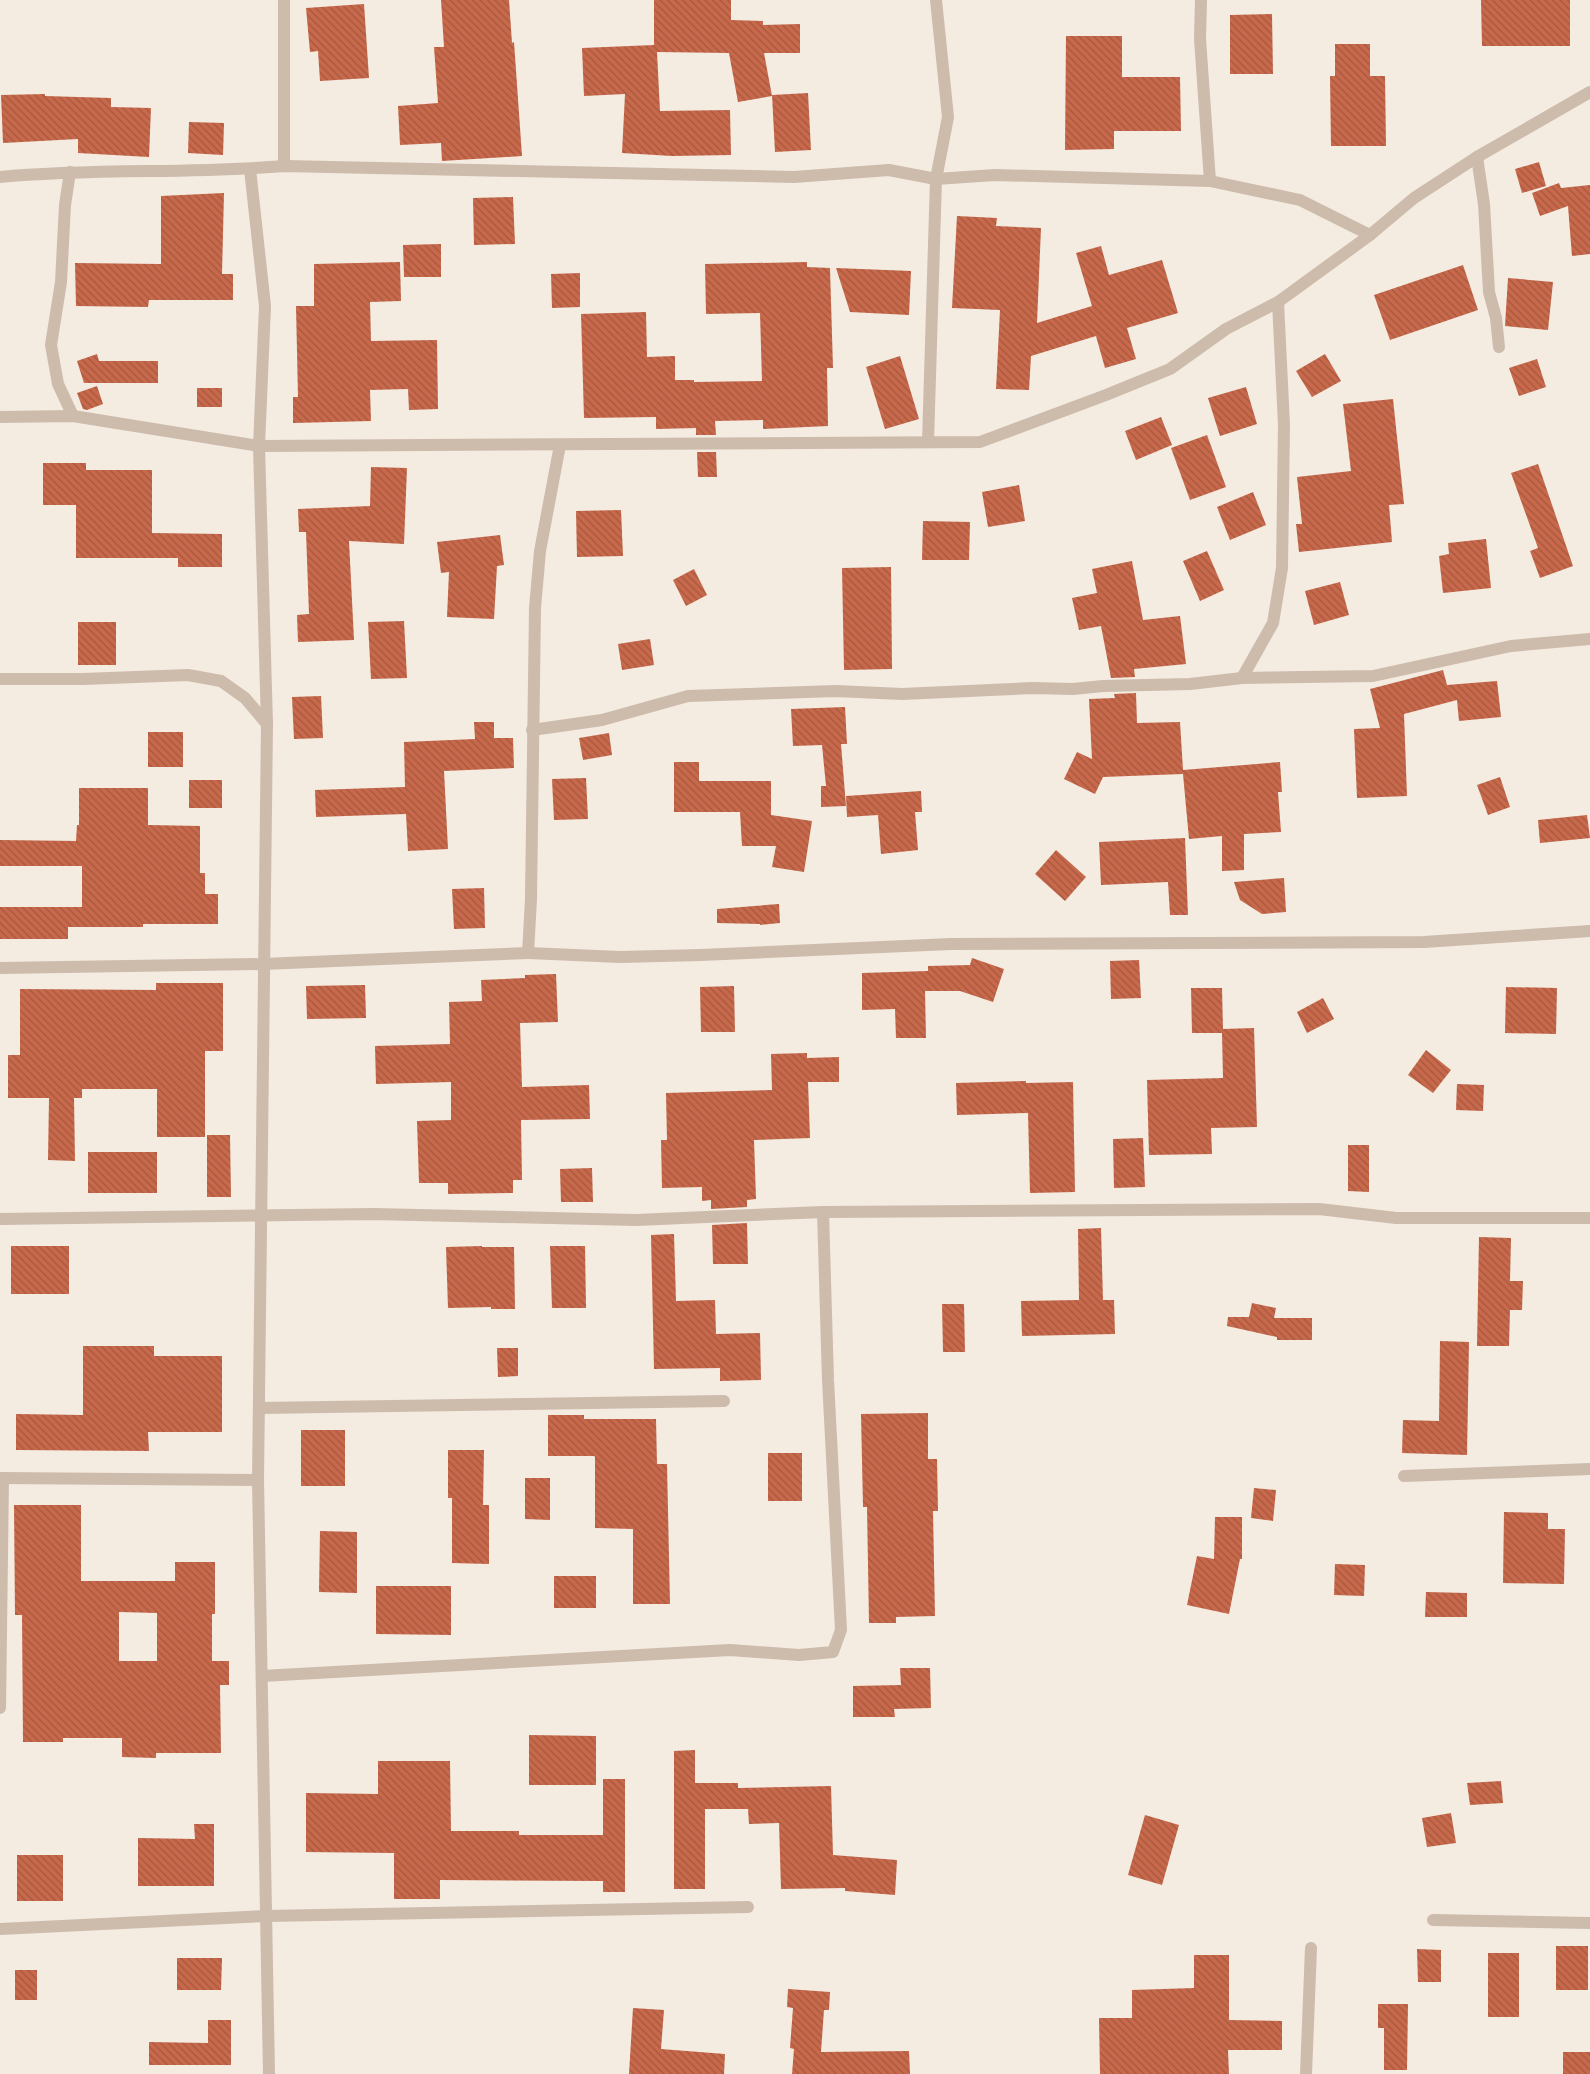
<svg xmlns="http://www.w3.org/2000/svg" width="1590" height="2074" font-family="'Work Sans',sans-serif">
  <defs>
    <pattern id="building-back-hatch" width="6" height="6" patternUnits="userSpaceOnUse" patternTransform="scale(1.25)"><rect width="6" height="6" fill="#c8694b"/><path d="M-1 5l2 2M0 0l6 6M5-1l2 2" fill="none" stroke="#a4573f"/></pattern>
  </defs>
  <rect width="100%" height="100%" fill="#f4ebe1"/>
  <!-- building -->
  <g fill="url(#building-back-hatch)" fill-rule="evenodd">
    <path d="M 441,0 L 509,0 L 512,43 L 514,42 L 522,156 L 442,161 L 441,143 L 400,145 L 398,106 L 438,103 L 434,47 L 444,47 Z"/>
    <path d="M 654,0 L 731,0 L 731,20 L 763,21 L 763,25 L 800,24 L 800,53 L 764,53 L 772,96 L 738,102 L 729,53 L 657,52 L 660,111 L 730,110 L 731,155 L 672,156 L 622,153 L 625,94 L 584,96 L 582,48 L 654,45 Z"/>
    <path d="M 1481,0 L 1570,0 L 1570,46 L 1482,46 Z"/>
    <path d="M 364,4 L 369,78 L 320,81 L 318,51 L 310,52 L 306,8 Z"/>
    <path d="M 1272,14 L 1273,74 L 1230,74 L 1230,15 Z"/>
    <path d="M 1066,36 L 1122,36 L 1122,77 L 1180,77 L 1181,131 L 1114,131 L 1114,149 L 1065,150 Z"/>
    <path d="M 1335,44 L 1370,44 L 1370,76 L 1385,76 L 1386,146 L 1331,146 L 1330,76 L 1335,76 Z"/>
    <path d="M 808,93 L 811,150 L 775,152 L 772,95 Z"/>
    <path d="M 45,94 L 45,96 L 111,98 L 111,107 L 151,108 L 149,157 L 78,153 L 78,139 L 3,143 L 1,95 Z"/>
    <path d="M 189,122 L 224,123 L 223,155 L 188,153 Z"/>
    <path d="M 1539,162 L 1546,186 L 1522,193 L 1515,169 Z"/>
    <path d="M 1559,183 L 1561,188 L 1590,185 L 1590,254 L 1572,256 L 1568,206 L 1540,216 L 1532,193 Z"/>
    <path d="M 224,193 L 222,274 L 233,274 L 233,300 L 149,300 L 148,307 L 76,306 L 75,263 L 161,264 L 161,196 Z"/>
    <path d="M 513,197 L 515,244 L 474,245 L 473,198 Z"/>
    <path d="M 957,216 L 997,218 L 996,226 L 1041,228 L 1037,323 L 1092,306 L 1076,253 L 1101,246 L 1109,275 L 1162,260 L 1178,313 L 1127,328 L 1136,359 L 1105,368 L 1096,336 L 1031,356 L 1029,390 L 996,389 L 1000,310 L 952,308 Z"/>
    <path d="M 441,244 L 441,277 L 404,277 L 403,245 Z"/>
    <path d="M 400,262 L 401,301 L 370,302 L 371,341 L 437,340 L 438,409 L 409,410 L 408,389 L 370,390 L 371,421 L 293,423 L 293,397 L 298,397 L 296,306 L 314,306 L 314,264 Z"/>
    <path d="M 807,262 L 807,267 L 830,268 L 833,368 L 827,368 L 828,426 L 763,429 L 763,420 L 715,421 L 716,435 L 696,435 L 696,428 L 656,429 L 656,417 L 584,418 L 581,314 L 646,312 L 647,357 L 675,356 L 675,380 L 694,380 L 694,382 L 762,381 L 760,313 L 706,314 L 705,264 Z"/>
    <path d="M 1463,265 L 1478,310 L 1390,340 L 1374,295 Z"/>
    <path d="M 836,268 L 911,271 L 909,315 L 850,312 Z"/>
    <path d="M 580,273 L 580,307 L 552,308 L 551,274 Z"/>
    <path d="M 1508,278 L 1553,282 L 1548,330 L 1505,326 Z"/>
    <path d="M 97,354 L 99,361 L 158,361 L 158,383 L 84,383 L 77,361 Z"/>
    <path d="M 1325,354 L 1341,381 L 1312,397 L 1296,371 Z"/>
    <path d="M 900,356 L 919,419 L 885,429 L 866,367 Z"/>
    <path d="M 1537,359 L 1546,387 L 1519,396 L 1509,368 Z"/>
    <path d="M 97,386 L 103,404 L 87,410 L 83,409 L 77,393 Z"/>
    <path d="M 1246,387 L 1257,424 L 1220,436 L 1208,398 Z"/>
    <rect x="197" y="388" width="25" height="19"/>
    <path d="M 1393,399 L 1404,504 L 1389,505 L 1392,542 L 1299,552 L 1296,524 L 1302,524 L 1297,477 L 1351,471 L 1343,404 Z"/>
    <path d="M 1161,417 L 1172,445 L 1136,460 L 1125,431 Z"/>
    <path d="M 1207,435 L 1226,487 L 1190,500 L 1171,448 Z"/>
    <path d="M 697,452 L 716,452 L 717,477 L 698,477 Z"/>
    <path d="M 43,463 L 86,463 L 86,470 L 152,470 L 152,533 L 222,534 L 222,567 L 178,567 L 178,558 L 76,558 L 76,505 L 43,505 Z"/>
    <path d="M 1538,464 L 1573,566 L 1540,578 L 1530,551 L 1538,548 L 1511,473 Z"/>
    <path d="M 371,467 L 407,468 L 404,544 L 349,541 L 354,640 L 298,642 L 297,615 L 309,614 L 306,532 L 299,532 L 298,509 L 370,506 Z"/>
    <path d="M 1019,485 L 1025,521 L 988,527 L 982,492 Z"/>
    <path d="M 1253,492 L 1266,525 L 1230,540 L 1217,507 Z"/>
    <path d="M 621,510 L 623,556 L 577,557 L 576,511 Z"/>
    <path d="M 923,521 L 970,522 L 969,560 L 922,560 Z"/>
    <path d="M 500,535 L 504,565 L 497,566 L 494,619 L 447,617 L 449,572 L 441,573 L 437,542 Z"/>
    <path d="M 1486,539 L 1491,588 L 1443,593 L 1439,556 L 1449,554 L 1448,543 Z"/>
    <path d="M 1207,551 L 1224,590 L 1200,601 L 1183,561 Z"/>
    <path d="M 1132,561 L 1143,620 L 1180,616 L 1186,664 L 1134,669 L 1135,677 L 1111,678 L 1101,626 L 1079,630 L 1072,598 L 1097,593 L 1092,569 Z"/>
    <path d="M 891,567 L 892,669 L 844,670 L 842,568 Z"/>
    <path d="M 694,569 L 707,595 L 686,606 L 673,580 Z"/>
    <path d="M 1340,582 L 1349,615 L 1314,625 L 1305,591 Z"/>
    <path d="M 404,621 L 407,678 L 371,679 L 368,622 Z"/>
    <rect x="78" y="622" width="38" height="43"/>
    <path d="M 650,639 L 654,665 L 622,670 L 618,644 Z"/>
    <path d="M 1443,670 L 1447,685 L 1497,681 L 1501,717 L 1459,721 L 1457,700 L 1404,714 L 1407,796 L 1357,798 L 1354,729 L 1380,728 L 1370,689 Z"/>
    <path d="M 1136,693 L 1137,723 L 1180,722 L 1183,770 L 1280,762 L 1282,792 L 1278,792 L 1281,832 L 1244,834 L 1244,870 L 1222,871 L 1222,836 L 1189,839 L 1183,774 L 1103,777 L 1095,794 L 1064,779 L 1077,752 L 1092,759 L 1089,699 L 1115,698 L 1114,694 Z"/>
    <path d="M 321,696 L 323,738 L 294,739 L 292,697 Z"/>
    <path d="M 845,707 L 847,744 L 841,744 L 846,806 L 821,807 L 821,786 L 826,786 L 822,745 L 793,746 L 791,709 Z"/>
    <path d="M 474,722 L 494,722 L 494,738 L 513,738 L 514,768 L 444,771 L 448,849 L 408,851 L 406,814 L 316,817 L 315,790 L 405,787 L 404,742 L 475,739 Z"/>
    <rect x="148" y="732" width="35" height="35"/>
    <path d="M 609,733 L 612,755 L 583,760 L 579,738 Z"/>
    <path d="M 674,762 L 699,762 L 699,781 L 771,781 L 771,815 L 812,821 L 804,872 L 772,867 L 776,846 L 742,846 L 740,812 L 674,812 Z"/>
    <path d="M 1500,777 L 1510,807 L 1488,815 L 1477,785 Z"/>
    <path d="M 586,778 L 588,819 L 554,820 L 552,779 Z"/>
    <rect x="189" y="780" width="33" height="28"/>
    <path d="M 79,788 L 148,788 L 148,825 L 200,826 L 200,873 L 205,873 L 205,894 L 218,894 L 218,924 L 143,924 L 143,927 L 68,927 L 68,939 L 0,939 L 0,907 L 82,907 L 82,866 L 0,866 L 0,840 L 76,841 L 77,825 L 79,825 Z"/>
    <path d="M 921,791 L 922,812 L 915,812 L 918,850 L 881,854 L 878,815 L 847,817 L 846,796 Z"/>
    <path d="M 1587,815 L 1590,838 L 1540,843 L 1538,820 Z"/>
    <path d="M 1185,838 L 1188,915 L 1170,915 L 1168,882 L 1101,885 L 1099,842 Z"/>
    <path d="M 1056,850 L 1086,877 L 1065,901 L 1035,874 Z"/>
    <path d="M 1284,878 L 1286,912 L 1262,914 L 1240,900 L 1234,882 Z"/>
    <path d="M 484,888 L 485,928 L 454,929 L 452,889 Z"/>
    <path d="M 779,904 L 780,923 L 760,925 L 760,924 L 717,923 L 717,909 Z"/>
    <path d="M 972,958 L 1004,969 L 993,1002 L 960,991 L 925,991 L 926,1038 L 896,1038 L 895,1009 L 862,1010 L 862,973 L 928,971 L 928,966 L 970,965 Z"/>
    <path d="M 1139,960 L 1141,998 L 1111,999 L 1110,961 Z"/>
    <path d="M 556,974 L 558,1022 L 520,1023 L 522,1087 L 589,1085 L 590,1119 L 521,1120 L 522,1180 L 513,1180 L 513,1193 L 448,1194 L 448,1183 L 419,1183 L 417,1121 L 451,1120 L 451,1082 L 376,1084 L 375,1046 L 450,1044 L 449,1002 L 482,1001 L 481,980 L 525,978 L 525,975 Z"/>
    <path d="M 156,983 L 223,983 L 223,1051 L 205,1051 L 205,1137 L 157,1137 L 157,1089 L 82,1089 L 82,1098 L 74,1098 L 75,1161 L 48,1160 L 49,1098 L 8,1098 L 8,1055 L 20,1055 L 20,989 L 156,990 Z"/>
    <path d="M 365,985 L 366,1018 L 307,1019 L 306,986 Z"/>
    <path d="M 734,986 L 735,1032 L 701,1032 L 700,987 Z"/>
    <path d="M 1506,987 L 1557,988 L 1556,1034 L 1505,1033 Z"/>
    <path d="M 1191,988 L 1222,988 L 1223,1029 L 1254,1028 L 1257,1127 L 1211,1128 L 1212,1154 L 1149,1155 L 1147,1080 L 1223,1078 L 1222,1033 L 1192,1033 Z"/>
    <path d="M 1323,998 L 1334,1019 L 1307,1033 L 1297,1012 Z"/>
    <path d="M 1426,1050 L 1451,1070 L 1433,1093 L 1408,1075 Z"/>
    <path d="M 807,1053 L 807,1058 L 839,1057 L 839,1082 L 808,1082 L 810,1138 L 754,1140 L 756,1199 L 747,1200 L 747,1207 L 711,1209 L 711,1200 L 702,1201 L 702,1187 L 662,1188 L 661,1140 L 667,1140 L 666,1093 L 772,1090 L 771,1054 Z"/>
    <path d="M 1026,1081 L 1026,1083 L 1073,1082 L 1075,1192 L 1030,1193 L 1028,1113 L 957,1115 L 956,1083 Z"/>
    <path d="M 1457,1084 L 1484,1085 L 1483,1111 L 1456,1110 Z"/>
    <path d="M 207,1135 L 230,1135 L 231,1197 L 207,1197 Z"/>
    <path d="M 1143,1138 L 1145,1187 L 1114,1188 L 1113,1139 Z"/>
    <path d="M 1348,1145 L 1369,1145 L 1369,1192 L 1348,1191 Z"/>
    <rect x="88" y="1152" width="69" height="41"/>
    <path d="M 592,1168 L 593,1202 L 561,1202 L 560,1169 Z"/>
    <path d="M 747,1223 L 748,1264 L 713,1264 L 712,1225 Z"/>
    <path d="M 1101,1228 L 1103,1300 L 1114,1300 L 1115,1334 L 1022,1336 L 1021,1301 L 1079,1300 L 1078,1229 Z"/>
    <path d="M 674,1234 L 676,1301 L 715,1300 L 716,1334 L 760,1333 L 761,1380 L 720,1381 L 720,1368 L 654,1369 L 651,1235 Z"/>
    <path d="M 1479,1237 L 1511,1238 L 1510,1281 L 1523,1281 L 1522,1310 L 1510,1310 L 1509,1346 L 1477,1346 Z"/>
    <rect x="11" y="1246" width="58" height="48"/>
    <path d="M 482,1246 L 482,1247 L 514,1247 L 515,1309 L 491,1309 L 491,1307 L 448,1308 L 446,1247 Z"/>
    <path d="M 550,1246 L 585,1246 L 586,1308 L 552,1308 Z"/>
    <path d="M 1252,1303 L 1276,1308 L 1274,1318 L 1312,1318 L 1312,1340 L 1277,1340 L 1277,1337 L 1227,1326 L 1228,1317 L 1249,1317 Z"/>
    <path d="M 942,1304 L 964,1304 L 965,1352 L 943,1352 Z"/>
    <path d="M 1440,1341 L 1469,1342 L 1467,1455 L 1402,1453 L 1403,1420 L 1439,1421 Z"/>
    <path d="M 83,1346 L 154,1346 L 154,1356 L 222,1356 L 222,1432 L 148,1432 L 149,1451 L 16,1450 L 16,1414 L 83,1415 Z"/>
    <path d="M 497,1348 L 518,1348 L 518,1376 L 498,1377 Z"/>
    <path d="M 928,1413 L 928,1459 L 937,1459 L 938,1511 L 933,1511 L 935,1616 L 896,1617 L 896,1623 L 869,1623 L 867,1507 L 863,1507 L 861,1414 Z"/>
    <path d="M 548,1415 L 584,1415 L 584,1419 L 656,1419 L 657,1464 L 667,1464 L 670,1604 L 633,1604 L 633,1529 L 595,1528 L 595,1457 L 594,1456 L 548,1456 Z"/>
    <rect x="301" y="1430" width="44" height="56"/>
    <path d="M 448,1450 L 484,1450 L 483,1505 L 489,1505 L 489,1564 L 452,1563 L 452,1498 L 448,1498 Z"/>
    <rect x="768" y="1453" width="34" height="48"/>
    <path d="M 525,1478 L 550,1478 L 550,1520 L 525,1519 Z"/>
    <path d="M 1254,1488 L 1276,1490 L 1273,1521 L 1251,1518 Z"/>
    <path d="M 14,1505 L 81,1505 L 81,1581 L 175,1581 L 175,1562 L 215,1562 L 215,1614 L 212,1614 L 212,1661 L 229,1661 L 229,1685 L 220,1685 L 221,1753 L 156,1753 L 156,1758 L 122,1757 L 122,1738 L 63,1738 L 63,1742 L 23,1742 L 22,1615 L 15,1615 ZM 119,1612 L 157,1613 L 157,1661 L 119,1661 Z"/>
    <path d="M 1504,1512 L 1548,1513 L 1548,1529 L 1565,1529 L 1564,1584 L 1503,1583 Z"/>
    <path d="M 1215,1517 L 1242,1517 L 1242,1559 L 1240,1559 L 1229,1614 L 1187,1605 L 1197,1556 L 1214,1559 Z"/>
    <path d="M 320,1531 L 357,1532 L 357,1593 L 319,1592 Z"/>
    <path d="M 1335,1564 L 1365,1565 L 1364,1596 L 1334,1595 Z"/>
    <rect x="554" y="1576" width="42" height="32"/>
    <path d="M 376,1586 L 451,1586 L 451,1635 L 376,1634 Z"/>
    <path d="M 1426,1592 L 1467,1593 L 1467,1617 L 1425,1617 Z"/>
    <path d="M 900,1668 L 930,1668 L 931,1708 L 894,1709 L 895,1717 L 853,1717 L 853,1686 L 901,1685 Z"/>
    <path d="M 529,1735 L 596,1736 L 596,1785 L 529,1785 Z"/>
    <path d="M 695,1750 L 695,1783 L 738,1783 L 738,1788 L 831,1786 L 833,1855 L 897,1860 L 895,1895 L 845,1891 L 845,1888 L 781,1889 L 779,1823 L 749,1824 L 748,1809 L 705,1809 L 705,1889 L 674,1889 L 674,1751 Z"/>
    <path d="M 378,1761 L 450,1761 L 451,1831 L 519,1831 L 519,1835 L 603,1835 L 603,1779 L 625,1779 L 625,1892 L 603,1892 L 603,1881 L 440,1880 L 440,1899 L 394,1899 L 394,1853 L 306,1852 L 306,1793 L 378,1794 Z"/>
    <path d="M 1501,1781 L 1503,1803 L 1470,1805 L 1467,1783 Z"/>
    <path d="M 1451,1813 L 1456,1843 L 1427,1847 L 1422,1818 Z"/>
    <path d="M 1145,1815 L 1179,1825 L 1162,1885 L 1128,1875 Z"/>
    <path d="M 194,1824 L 214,1824 L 214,1886 L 138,1886 L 138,1838 L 195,1839 Z"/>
    <rect x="17" y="1855" width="46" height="46"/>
    <rect x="1556" y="1946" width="32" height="44"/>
    <path d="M 1417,1949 L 1441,1950 L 1441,1982 L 1418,1982 Z"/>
    <rect x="1488" y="1953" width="31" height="64"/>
    <path d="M 1194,1955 L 1229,1955 L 1229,2020 L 1282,2021 L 1282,2050 L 1228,2050 L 1229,2074 L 1100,2074 L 1099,2018 L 1132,2018 L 1132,1990 L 1194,1988 Z"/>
    <path d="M 177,1958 L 222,1958 L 221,1990 L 177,1990 Z"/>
    <rect x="15" y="1970" width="22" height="30"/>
    <path d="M 788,1989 L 830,1992 L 829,2010 L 824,2010 L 821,2052 L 909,2051 L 910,2074 L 792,2074 L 794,2049 L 790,2048 L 793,2008 L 787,2007 Z"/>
    <path d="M 1378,2004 L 1408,2004 L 1407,2070 L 1384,2070 L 1384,2028 L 1378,2028 Z"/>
    <path d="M 633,2008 L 664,2010 L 661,2049 L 725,2054 L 724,2074 L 629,2074 Z"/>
    <path d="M 208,2020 L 231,2020 L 231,2065 L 149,2065 L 149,2042 L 208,2043 Z"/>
    <rect x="1563" y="2052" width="27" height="22"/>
  </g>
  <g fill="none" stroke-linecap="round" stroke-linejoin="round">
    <!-- minor -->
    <g stroke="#cdbbac" stroke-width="12">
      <path d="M 1201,0 L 1200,39 L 1210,181"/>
      <path d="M 1477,157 L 1484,204 L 1489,292 L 1496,318 L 1499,347"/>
      <path d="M 284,166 L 284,0"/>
      <path d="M 250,169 L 265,306 L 259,446 L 267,724 L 258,1480 L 269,2074"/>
      <path d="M 70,172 L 65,205 L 61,282 L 51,345 L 58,384 L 73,416"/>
      <path d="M 0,177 C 95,168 190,174 284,166 L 794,177 L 889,170 L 936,179 L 995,175 L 1210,181 L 1300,200 L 1370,235"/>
      <path d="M 0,417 L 73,416 L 259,446 L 980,442 L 1106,395 L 1170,369 L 1226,329 L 1278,302 L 1370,235 L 1414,198 L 1477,157 L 1590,92"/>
      <path d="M 928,442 L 936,179 L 948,117 L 936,0"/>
      <path d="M 1242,678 L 1273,623 L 1282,568 L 1284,425 L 1278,302"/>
      <path d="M 0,679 L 83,679 L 188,675 L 221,681 L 245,698 L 267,724"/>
      <path d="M 532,730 L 602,720 L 688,696 L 836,691 L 902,694 L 1032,688 L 1073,689 L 1103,686 L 1190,684 L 1242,678 L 1373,676 L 1511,646 L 1590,639"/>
      <path d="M 528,953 L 620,957 L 701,955 L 951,944 L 1424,942 L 1590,931"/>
      <path d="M 0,968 L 263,964 L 528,953 L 531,899 L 535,608 L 540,551 L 560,445"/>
      <path d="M 0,1219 L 373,1214 L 636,1220 L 823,1212 L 1319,1209 L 1396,1218 L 1590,1218"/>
      <path d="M 260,1408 L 724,1401"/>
      <path d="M 1404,1476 L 1590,1469"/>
      <path d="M 0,1478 L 258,1480"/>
      <path d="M 262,1676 L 730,1650 L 799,1655 L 833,1652 L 841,1630 L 828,1380 L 823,1212"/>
      <path d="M 0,1708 L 3,1478"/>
      <path d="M 1433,1920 L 1590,1923"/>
      <path d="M 0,1929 L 266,1916 L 748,1907"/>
      <path d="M 1306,2074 L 1311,1948"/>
    </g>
  </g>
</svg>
